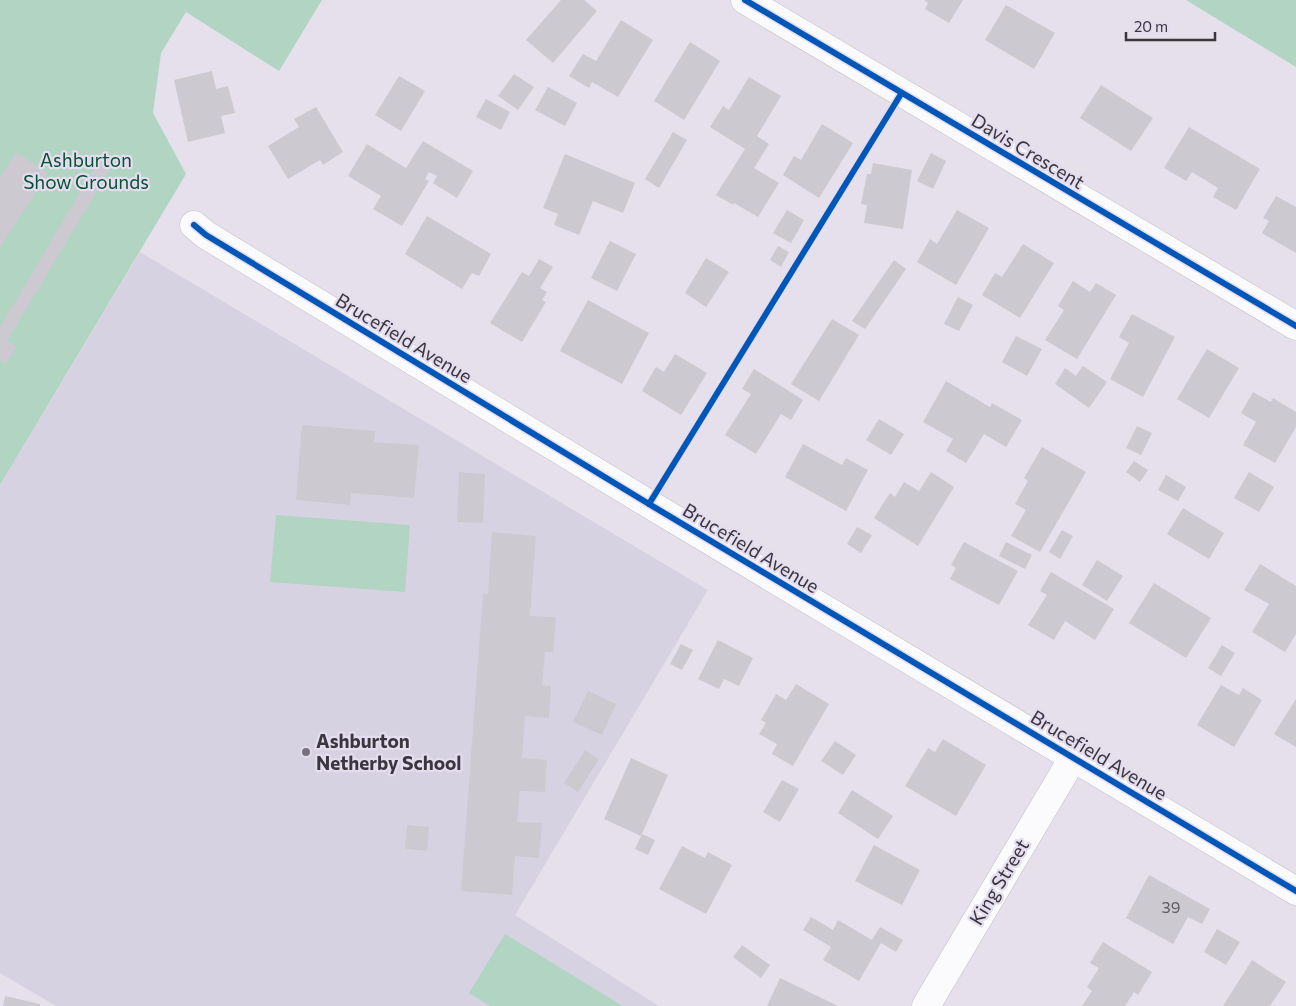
<svg xmlns="http://www.w3.org/2000/svg" width="1296" height="1006" font-family="Commissioner,sans-serif">
  <rect width="100%" height="100%" fill="#e5e0eb"/>
  <!-- education -->
  <path fill="#d7d2e2" d="M 140,252 L 708,590 L 515,915 L 659,1006 L 56,1006 L 0,973 L 0,485 Z"/>
  <!-- green -->
  <g fill="#b2d4c3">
    <path d="M 0,0 L 322,0 L 279,71 L 186,12 L 161,53 L 153,113 L 186,174 L 0,485 Z"/>
    <path d="M 1186,0 L 1296,0 L 1296,67 Z"/>
    <path d="M 276,515 L 410,525 L 405,592 L 270,582 Z"/>
    <path d="M 505,934 L 621,1005 L 620,1006 L 490,1006 L 469,993 Z"/>
  </g>
  <!-- building -->
  <g fill="#cdc9d1">
    <path d="M 561,0 L 584,0 L 597,11 L 553,63 L 526,40 Z"/>
    <path d="M 924,0 L 963,0 L 949,23 L 925,9 L 928,3 Z"/>
    <path d="M 1006,5 L 1055,33 L 1034,69 L 985,40 Z"/>
    <path d="M 621,20 L 653,40 L 618,97 L 592,82 L 589,88 L 569,76 L 583,54 L 596,61 Z"/>
    <path d="M 690,42 L 720,61 L 684,120 L 654,101 Z"/>
    <path d="M 212,71 L 216,89 L 228,86 L 235,113 L 221,116 L 225,133 L 188,142 L 174,80 Z"/>
    <path d="M 514,74 L 534,87 L 518,110 L 498,96 Z"/>
    <path d="M 399,76 L 425,91 L 401,131 L 375,115 Z"/>
    <path d="M 749,77 L 781,96 L 757,136 L 769,144 L 754,168 L 779,183 L 758,217 L 734,203 L 733,205 L 716,195 L 745,149 L 710,127 L 723,106 L 729,110 Z"/>
    <path d="M 1101,85 L 1153,118 L 1131,151 L 1080,118 Z"/>
    <path d="M 548,87 L 577,103 L 565,126 L 535,110 Z"/>
    <path d="M 486,99 L 510,112 L 501,130 L 476,117 Z"/>
    <path d="M 316,107 L 343,152 L 323,165 L 320,160 L 288,179 L 268,146 L 299,127 L 294,119 Z"/>
    <path d="M 822,124 L 853,143 L 819,198 L 783,175 L 794,156 L 801,160 Z"/>
    <path d="M 1189,127 L 1260,169 L 1236,210 L 1213,197 L 1218,188 L 1192,172 L 1186,181 L 1164,168 Z"/>
    <path d="M 673,132 L 687,140 L 659,188 L 645,179 Z"/>
    <path d="M 423,141 L 473,171 L 457,198 L 433,183 L 437,176 L 429,172 L 425,179 L 429,181 L 402,226 L 373,209 L 381,196 L 348,176 L 367,144 L 406,168 Z"/>
    <path d="M 16,152 L 48,173 L 0,247 L 0,177 Z"/>
    <path d="M 931,153 L 946,161 L 933,189 L 917,181 Z"/>
    <path d="M 103,154 L 115,161 L 7,341 L 17,346 L 6,364 L 0,360 L 0,327 Z"/>
    <path d="M 565,154 L 635,183 L 623,213 L 593,201 L 579,235 L 554,225 L 558,214 L 543,208 Z"/>
    <path d="M 873,163 L 912,170 L 903,229 L 864,223 L 867,205 L 861,204 L 867,174 L 871,174 Z"/>
    <path d="M 1276,196 L 1296,207 L 1296,253 L 1262,233 L 1269,221 L 1263,218 Z"/>
    <path d="M 787,210 L 804,220 L 791,243 L 773,233 Z"/>
    <path d="M 957,210 L 989,228 L 956,285 L 917,262 L 930,239 L 937,244 Z"/>
    <path d="M 427,216 L 491,254 L 479,276 L 472,273 L 462,289 L 405,254 Z"/>
    <path d="M 610,241 L 636,254 L 617,291 L 591,278 Z"/>
    <path d="M 1023,244 L 1054,263 L 1020,318 L 982,295 L 995,273 L 1002,277 Z"/>
    <path d="M 778,246 L 789,252 L 781,267 L 770,260 Z"/>
    <path d="M 706,258 L 729,272 L 706,307 L 685,293 Z"/>
    <path d="M 539,259 L 553,267 L 540,288 L 547,292 L 542,300 L 546,302 L 522,342 L 490,323 L 522,272 L 529,276 Z"/>
    <path d="M 894,260 L 906,269 L 865,329 L 852,321 Z"/>
    <path d="M 1073,281 L 1090,292 L 1096,283 L 1116,295 L 1077,359 L 1045,340 L 1064,310 L 1058,306 Z"/>
    <path d="M 958,297 L 973,305 L 959,331 L 944,324 Z"/>
    <path d="M 588,300 L 649,333 L 622,384 L 560,351 Z"/>
    <path d="M 1132,314 L 1175,337 L 1143,397 L 1110,379 L 1129,343 L 1119,337 Z"/>
    <path d="M 832,319 L 859,335 L 819,401 L 791,384 Z"/>
    <path d="M 1016,336 L 1042,349 L 1027,376 L 1002,362 Z"/>
    <path d="M 1207,349 L 1239,368 L 1209,418 L 1177,399 Z"/>
    <path d="M 675,354 L 707,373 L 681,415 L 642,391 L 656,367 L 664,372 Z"/>
    <path d="M 1083,366 L 1107,382 L 1089,408 L 1055,384 L 1065,368 L 1076,376 Z"/>
    <path d="M 754,369 L 803,400 L 791,420 L 781,414 L 756,454 L 725,435 L 751,394 L 742,389 Z"/>
    <path d="M 946,381 L 990,407 L 992,403 L 1022,420 L 1006,447 L 984,434 L 966,463 L 946,451 L 953,439 L 923,422 Z"/>
    <path d="M 1253,392 L 1271,402 L 1273,398 L 1296,412 L 1296,427 L 1275,463 L 1243,445 L 1256,422 L 1241,413 Z"/>
    <path d="M 879,419 L 904,434 L 891,455 L 866,440 Z"/>
    <path d="M 302,425 L 375,431 L 374,442 L 419,445 L 414,498 L 351,493 L 350,505 L 296,500 Z"/>
    <path d="M 1137,426 L 1152,433 L 1141,455 L 1126,448 Z"/>
    <path d="M 803,444 L 842,465 L 846,458 L 868,470 L 846,511 L 785,477 Z"/>
    <path d="M 1042,447 L 1086,472 L 1040,552 L 1011,536 L 1026,510 L 1015,504 L 1028,481 L 1024,478 Z"/>
    <path d="M 1134,461 L 1148,470 L 1140,482 L 1126,472 Z"/>
    <path d="M 459,472 L 485,474 L 483,523 L 457,522 Z"/>
    <path d="M 931,472 L 954,487 L 918,546 L 874,518 L 890,493 L 895,497 L 904,482 L 919,491 Z"/>
    <path d="M 1249,472 L 1274,487 L 1259,512 L 1234,498 Z"/>
    <path d="M 1166,475 L 1186,487 L 1178,501 L 1158,490 Z"/>
    <path d="M 1183,508 L 1224,533 L 1209,559 L 1167,534 Z"/>
    <path d="M 857,527 L 872,535 L 861,553 L 847,544 Z"/>
    <path d="M 1062,530 L 1073,536 L 1060,559 L 1049,552 Z"/>
    <path d="M 492,532 L 536,536 L 530,616 L 556,617 L 553,652 L 545,652 L 542,685 L 551,686 L 549,718 L 525,716 L 522,758 L 547,760 L 545,792 L 520,791 L 517,822 L 542,823 L 539,858 L 515,856 L 512,895 L 461,891 L 483,593 L 488,594 Z"/>
    <path d="M 964,542 L 1018,571 L 999,605 L 950,579 L 956,568 L 951,565 Z"/>
    <path d="M 1006,542 L 1032,555 L 1025,569 L 999,556 Z"/>
    <path d="M 1097,560 L 1123,576 L 1107,601 L 1082,585 Z"/>
    <path d="M 1260,564 L 1296,586 L 1296,634 L 1285,652 L 1252,632 L 1269,604 L 1244,590 Z"/>
    <path d="M 1051,572 L 1114,609 L 1095,640 L 1065,621 L 1054,640 L 1028,625 L 1047,595 L 1040,591 Z"/>
    <path d="M 1154,583 L 1211,618 L 1186,658 L 1129,623 Z"/>
    <path d="M 718,640 L 753,658 L 739,686 L 724,679 L 719,689 L 698,679 Z"/>
    <path d="M 681,644 L 693,650 L 682,670 L 670,664 Z"/>
    <path d="M 1222,645 L 1235,653 L 1221,676 L 1208,668 Z"/>
    <path d="M 796,684 L 829,704 L 793,766 L 772,754 L 777,744 L 759,734 L 766,723 L 761,720 L 776,694 L 786,700 Z"/>
    <path d="M 1221,685 L 1239,695 L 1243,688 L 1262,700 L 1234,747 L 1197,725 Z"/>
    <path d="M 588,691 L 616,704 L 602,735 L 573,722 Z"/>
    <path d="M 1296,699 L 1296,747 L 1274,734 Z"/>
    <path d="M 943,739 L 986,765 L 956,816 L 905,786 L 928,748 L 935,752 Z"/>
    <path d="M 835,741 L 856,755 L 843,775 L 821,761 Z"/>
    <path d="M 585,750 L 599,759 L 578,792 L 564,783 Z"/>
    <path d="M 631,758 L 668,775 L 641,836 L 604,819 Z"/>
    <path d="M 782,780 L 799,789 L 780,822 L 763,812 Z"/>
    <path d="M 852,790 L 893,816 L 878,839 L 838,813 Z"/>
    <path d="M 407,825 L 429,827 L 427,851 L 405,849 Z"/>
    <path d="M 642,834 L 655,840 L 648,855 L 635,849 Z"/>
    <path d="M 874,845 L 920,870 L 902,905 L 855,881 Z"/>
    <path d="M 682,846 L 705,858 L 708,852 L 732,865 L 706,914 L 659,889 Z"/>
    <path d="M 1149,875 L 1210,909 L 1202,924 L 1188,917 L 1173,944 L 1126,918 Z"/>
    <path d="M 811,917 L 833,930 L 838,920 L 872,940 L 880,927 L 903,940 L 896,952 L 881,943 L 859,981 L 823,960 L 831,947 L 803,930 Z"/>
    <path d="M 1217,929 L 1240,942 L 1226,965 L 1204,952 Z"/>
    <path d="M 1103,942 L 1152,972 L 1138,995 L 1134,992 L 1125,1006 L 1082,1006 L 1092,991 L 1087,987 L 1099,968 L 1090,963 Z"/>
    <path d="M 742,945 L 770,965 L 761,978 L 733,957 Z"/>
    <path d="M 1252,960 L 1286,982 L 1270,1006 L 1223,1006 Z"/>
    <path d="M 780,978 L 838,1006 L 767,1006 Z"/>
    <path d="M 5,996 L 40,1004 L 40,1006 L 3,1006 Z"/>
  </g>
  <g fill="none" stroke-linecap="round" stroke-linejoin="round">
    <!-- minor casing -->
    <g stroke="#c3bfc7" stroke-width="29">
      <g id="minor">
        <path d="M 745,0 L 1296,326"/>
        <path d="M 194,225 L 206,235 L 649,504 L 1296,891"/>
        <path d="M 926,1006 L 1073,758"/>
      </g>
    </g>
    <!-- minor -->
    <use href="#minor" stroke="#fbfafc" stroke-width="28"/>
    <!-- cycleway casing -->
    <g stroke="#e4dcef" stroke-width="9">
      <g id="cycleway">
        <path d="M 745,0 L 1296,326"/>
        <path d="M 194,225 L 206,235 L 649,504 L 1296,891"/>
        <path d="M 649,504 L 901,94"/>
      </g>
    </g>
    <!-- cycleway -->
    <use href="#cycleway" stroke="#0057b8" stroke-width="6"/>
  </g>
  <!-- markers -->
  <circle fill="#75727b" stroke="#e4dcef" stroke-width="2" cx="306" cy="752" r="5"/>
  <g text-anchor="middle" stroke-width="4.5" stroke-linejoin="round" paint-order="stroke">
    <!-- number labels -->
    <g font-size="16" fill="#5f5c64">
      <text x="1171" y="913">39</text>
    </g>
    <!-- street labels -->
    <g font-size="19" fill="#39363e" stroke="#e4dcef">
      <text transform="translate(1028 151) rotate(31)" y="7">Davis Crescent</text>
      <text transform="translate(404 338) rotate(31)" y="7">Brucefield Avenue</text>
      <text transform="translate(751 548) rotate(31)" y="7">Brucefield Avenue</text>
      <text transform="translate(1099 755) rotate(31)" y="7">Brucefield Avenue</text>
      <text transform="translate(999 882) rotate(-59)" y="7">King Street</text>
    </g>
    <!-- park labels -->
    <g font-size="19" fill="#055130" stroke="#e4dcef">
      <text x="86" y="167">Ashburton<tspan x="86" dy="22">Show Grounds</tspan></text>
    </g>
    <!-- poi labels -->
    <g font-size="19" font-weight="bold" fill="#39363e" stroke="#e4dcef" text-anchor="start">
      <text x="316" y="748">Ashburton<tspan x="316" dy="22">Netherby School</tspan></text>
    </g>
  </g>
  <!-- scale -->
  <path d="M1126 32v8h89v-8" fill="none" stroke="#39363e" stroke-width="2.5"/>
  <text x="1134" y="32" font-size="15" fill="#39363e" stroke="#e4dcef" stroke-width="4" paint-order="stroke">20 m</text>
</svg>
